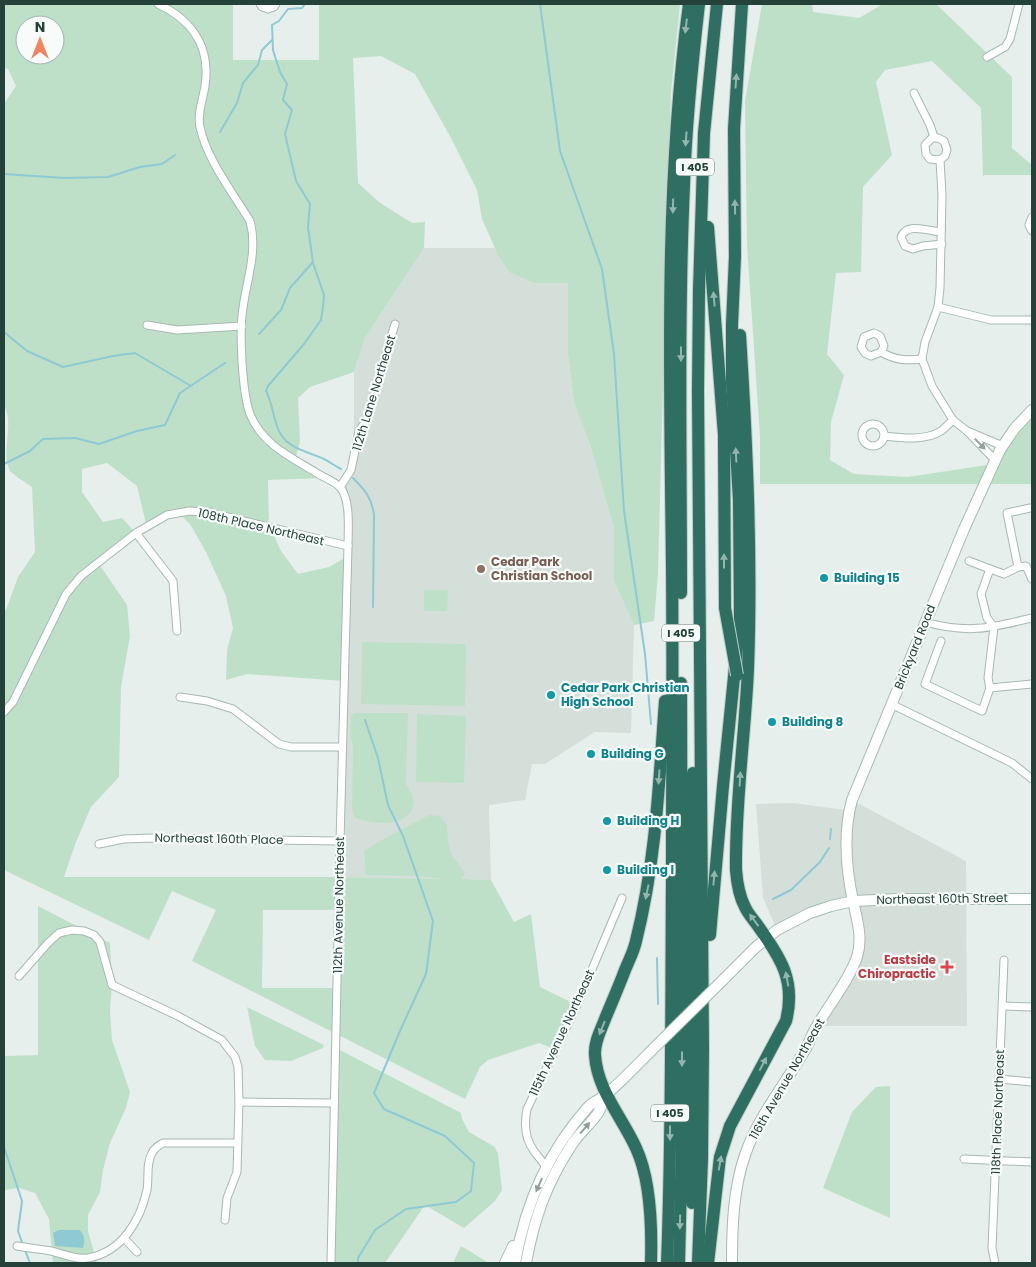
<svg xmlns="http://www.w3.org/2000/svg" width="1036" height="1267" font-family="Poppins,sans-serif">
  <rect width="100%" height="100%" fill="#e6efeb"/>
  <!-- built -->
  <g fill="#d4dfda">
    <path d="M 424,248 L 495,248 L 510,273 L 534,283 L 568,283 L 568,355 L 574,403 L 590,445 L 614,529 L 614,581 L 634,625 L 631,733 L 595,732 L 545,764 L 532,764 L 525,800 L 489,805 L 491,880 L 339,877 L 348,519 L 340,487 L 354,459 L 354,372 L 365,338 Z"/>
    <path d="M 852,800 L 966,861 L 967,1026 L 818,1026 L 857,955 L 853,901 L 777,930 L 763,898 L 756,804 L 793,803 L 846,810 Z"/>
  </g>
  <!-- green -->
  <g fill="#bfe0c8" fill-rule="evenodd">
    <path d="M 4,4 L 233,4 L 233,60 L 319,60 L 319,4 L 680,4 L 671,92 L 658,573 L 654,621 L 634,625 L 614,581 L 614,529 L 590,445 L 574,403 L 568,355 L 568,283 L 534,283 L 510,273 L 498,255 L 482,219 L 477,190 L 451,138 L 415,74 L 381,56 L 353,58 L 358,183 L 379,202 L 412,223 L 425,222 L 424,248 L 365,338 L 354,372 L 310,387 L 298,398 L 300,442 L 295,460 L 324,478 L 268,480 L 269,525 L 281,551 L 298,574 L 329,567 L 348,556 L 344,681 L 247,674 L 226,680 L 227,650 L 233,628 L 226,596 L 206,552 L 190,524 L 176,511 L 147,528 L 137,486 L 107,463 L 82,469 L 82,492 L 103,522 L 122,518 L 136,533 L 99,564 L 127,605 L 130,636 L 121,687 L 119,777 L 91,807 L 76,842 L 64,877 L 339,877 L 446,879 L 414,876 L 366,875 L 364,851 L 387,837 L 429,815 L 440,816 L 447,825 L 448,840 L 451,854 L 465,873 L 461,879 L 491,880 L 514,922 L 531,914 L 540,987 L 577,1005 L 556,1050 L 539,1043 L 488,1060 L 480,1067 L 465,1099 L 192,961 L 216,910 L 172,891 L 149,940 L 4,870 L 4,611 L 6,610 L 18,577 L 35,552 L 32,487 C 25,482 16,477 10,471 C 0,453 15,423 4,406 L 4,104 L 16,86 L 8,69 L 4,68 ZM 25,25 L 55,25 L 55,55 L 25,55 ZM 263,910 L 338,910 L 337,988 L 262,988 Z"/>
    <path d="M 762,4 L 812,4 L 813,12 L 859,18 L 883,4 L 936,4 L 1012,77 L 1012,148 L 1032,165 L 1032,175 L 984,175 L 983,177 L 981,108 L 932,61 L 885,70 L 876,82 L 892,155 L 863,187 L 861,272 L 836,273 L 827,354 L 844,375 L 831,422 L 830,460 L 854,474 L 908,477 L 993,464 L 1032,409 L 1032,484 L 760,484 L 760,437 L 747,245 L 745,101 Z"/>
    <path d="M 424,590 L 448,590 L 447,611 L 424,611 Z"/>
    <path d="M 362,642 L 466,644 L 465,706 L 361,704 Z"/>
    <path d="M 355,713 L 408,713 L 406,784 C 409,789 414,796 414,802 C 411,829 370,825 354,817 L 352,807 L 353,747 L 350,735 L 351,716 Z"/>
    <path d="M 417,714 L 466,716 L 464,783 L 416,782 Z"/>
    <path d="M 38,906 L 110,943 L 112,985 L 110,1011 L 112,1040 L 130,1092 L 126,1108 L 110,1143 L 103,1170 L 100,1192 L 88,1215 L 88,1231 L 97,1263 L 53,1263 L 49,1219 L 35,1193 L 19,1188 L 4,1190 L 4,1056 L 38,1055 Z"/>
    <path d="M 247,1007 L 324,1045 L 323,1048 L 291,1061 L 265,1060 L 255,1046 Z"/>
    <path d="M 336,1048 L 461,1113 L 462,1119 L 469,1132 L 495,1147 L 498,1154 L 502,1190 L 495,1201 L 464,1228 L 425,1205 L 385,1263 L 331,1263 Z"/>
    <path d="M 890,1086 L 890,1218 L 823,1188 L 852,1112 L 876,1087 Z"/>
    <path d="M 461,1246 L 489,1263 L 453,1263 Z"/>
  </g>
  <!-- water -->
  <path fill="#8ec9d4" d="M 59,1230 L 80,1230 C 85,1236 85,1240 83,1248 L 55,1246 L 53,1233 Z"/>
  <g fill="none" stroke-linecap="round" stroke-linejoin="round">
    <!-- stream -->
    <g stroke="#8ec9d4" stroke-width="2">
      <path d="M 305,4 L 302,8 L 288,9 L 279,21 L 272,25 L 273,50 L 280,72 L 287,84 L 283,100 L 292,110 L 285,134 L 296,181 L 310,204 L 308,227 L 313,263 L 324,295 L 323,307 L 321,320 L 304,344 L 268,386 L 266,391 C 273,404 273,420 280,433 C 289,449 309,452 324,459 C 330,462 335,466 341,469"/>
      <path d="M 540,4 L 560,151 L 602,269 L 614,354 L 624,511 L 645,654 L 651,724"/>
      <path d="M 220,132 L 237,103 L 243,83 L 258,65 L 262,50 L 272,40"/>
      <path d="M 4,174 L 64,178 L 108,177 L 140,167 L 162,164 L 175,155"/>
      <path d="M 4,332 L 27,351 L 63,367 L 113,356 L 135,353 L 191,386"/>
      <path d="M 259,334 L 281,310 L 290,288 L 312,263"/>
      <path d="M 4,464 L 30,451 L 43,439 L 75,438 L 99,444 L 137,431 L 165,425 L 180,393 L 225,363"/>
      <path d="M 353,478 C 365,490 372,498 374,515 L 373,607"/>
      <path d="M 830,839 L 831,829"/>
      <path d="M 773,899 L 791,890 L 820,862 L 829,848"/>
      <path d="M 657,958 L 658,1004"/>
      <path d="M 4,1147 L 22,1201 L 18,1231 L 23,1245"/>
      <path d="M 25,1250 L 30,1263"/>
      <path d="M 358,1263 L 358,1258 L 375,1230 L 406,1209 L 456,1202 L 471,1191 L 474,1163 L 445,1136 L 384,1109 L 374,1093 L 400,1031 L 426,974 L 433,921 L 403,836 L 388,805 L 378,758 L 365,720"/>
    </g>
    <!-- street casing -->
    <g stroke="#a8b8b2" stroke-width="9">
      <g id="street">
        <path d="M 158,4 C 192,20 211,47 205,86 C 203,99 197,114 200,127 C 207,160 233,193 250,221 C 258,251 247,278 243,308 C 239,331 242,392 250,414 C 263,446 293,458 320,475 C 326,478 335,482 340,487 C 351,500 348,530 348,546 L 340,841 L 331,1263"/>
        <path d="M 260,4 L 262,7 L 268,9 L 274,7 L 276,4"/>
        <path d="M 987,57 L 1005,47 L 1010,39 L 1019,4"/>
        <path d="M 914,93 L 930,125 L 934,137"/>
        <path d="M 940,160 L 930,159 L 926,154 L 925,145 L 932,138 L 938,138 L 944,141 L 947,150 L 945,156 L 940,160 L 942,195 L 940,288 L 938,307 L 925,342 L 922,359 L 932,386 L 953,420 L 967,431"/>
        <path d="M 1032,217 L 1029,225 L 1032,231"/>
        <path d="M 941,232 C 928,231 907,222 901,237 L 905,246 L 913,249 L 923,246 L 942,244"/>
        <path d="M 938,307 L 991,320 L 1032,320"/>
        <path d="M 147,325 L 177,330 L 242,326"/>
        <path d="M 881,352 L 871,356 L 865,353 L 861,347 L 864,337 L 874,333 L 880,336 L 884,346 L 881,352 C 895,360 906,361 922,359"/>
        <circle cx="873" cy="435" r="11"/>
        <path d="M 884,436 C 902,438 925,441 941,431 C 945,428 949,424 953,420"/>
        <path d="M 995,460 L 967,431 L 1003,446"/>
        <path d="M 340,487 L 351,470 L 359,431 L 366,421 L 395,324"/>
        <path d="M 1030,508 L 1007,513 L 1018,567 L 1026,566 L 1032,579"/>
        <path d="M 136,533 L 173,581 L 177,631"/>
        <path d="M 969,561 L 990,569"/>
        <path d="M 925,622 C 968,634 990,628 1032,618"/>
        <path d="M 941,641 L 925,684 L 982,711 L 990,688 L 988,678 L 994,627 L 987,618 L 981,594 L 990,569 L 1004,574 L 1018,567"/>
        <path d="M 990,688 L 1032,684"/>
        <path d="M 180,697 L 207,701 L 233,709 L 279,744 L 291,747 L 342,747"/>
        <path d="M 891,704 L 1012,763 L 1032,779"/>
        <path d="M 4,712 L 13,702 L 66,594 L 81,576 L 136,533 L 167,515 L 189,511 L 207,512 L 348,546"/>
        <path d="M 99,844 L 124,839 L 152,838 L 340,841"/>
        <path d="M 19,976 L 48,943 L 59,933 L 72,930 L 84,931 L 94,935 L 100,942 L 112,985 L 178,1016 L 222,1040 L 235,1057 L 238,1067 L 239,1102 L 237,1172 L 227,1198 L 225,1220"/>
        <path d="M 1003,1006 L 1032,1007"/>
        <path d="M 999,1079 L 1032,1082"/>
        <path d="M 239,1102 L 334,1103"/>
        <path d="M 964,1159 L 1032,1162"/>
        <path d="M 546,1168 C 543,1161 538,1157 534,1151 C 525,1139 524,1124 527,1109 L 577,1005 L 622,898"/>
        <path d="M 124,1238 L 137,1252"/>
        <path d="M 17,1246 C 28,1248 40,1249 51,1251 C 64,1254 75,1260 88,1258 C 122,1252 140,1221 147,1190 C 149,1178 146,1163 152,1153 C 155,1147 158,1146 163,1143 L 237,1143"/>
        <path d="M 995,1263 L 992,1248 L 1004,960"/>
      </g>
    </g>
    <!-- secondary casing -->
    <g stroke="#a4bbb3" stroke-width="12">
      <g id="secondary">
        <path d="M 723,980 L 756,947 L 777,930 L 810,913 L 831,906 L 853,901 L 898,899 L 1032,899"/>
        <path d="M 505,1263 L 513,1246"/>
        <path d="M 515,1263 C 525,1205 549,1150 589,1106 C 595,1101 602,1098 608,1093 C 625,1078 641,1061 657,1045"/>
        <path d="M 526,1263 C 534,1219 546,1184 571,1146 C 578,1134 590,1125 598,1113 C 601,1108 603,1102 606,1096"/>
        <path d="M 732,1263 C 732,1227 733,1190 745,1155 C 758,1117 785,1084 805,1050 C 810,1042 812,1033 817,1026 C 830,1003 848,982 857,957 C 863,938 857,920 853,901 C 846,868 843,832 852,800 L 964,529 L 1000,450 L 1015,428 L 1032,410"/>
      </g>
    </g>
    <!-- highway casing -->
    <g stroke="#c2cac8" stroke-width="14">
      <g id="highway">
        <path d="M 708,227 L 724,435 L 725,608"/>
        <path d="M 681,593 C 681,457 678,321 684,185 C 686,124 692,64 699,4"/>
        <path d="M 710,935 L 723,786 L 740,617 L 739,500 L 732,383 L 732,325 L 735,256 L 734,129 L 742,4"/>
        <path d="M 692,1203 L 693,773"/>
        <path d="M 651,1263 C 652,1228 651,1180 636,1148 C 622,1117 597,1090 595,1055 C 594,1042 601,1030 605,1019 C 612,1002 619,986 625,970 C 629,960 634,951 636,941 C 656,861 659,783 665,701"/>
        <path d="M 667,1263 C 672,1137 671,1010 672,883 C 672,778 673,672 672,567 C 670,379 664,190 689,4"/>
        <path d="M 679,1263 L 682,1142 L 681,683"/>
        <path d="M 698,1263 L 702,1159 L 703,1049 L 698,391 L 699,290 L 704,133 L 717,4"/>
        <path d="M 708,1263 L 720,1157 L 730,1126 L 786,1021 C 796,981 781,958 758,926 C 754,920 748,914 745,907 C 739,896 737,883 736,870 C 735,803 745,736 748,669 C 752,558 747,447 740,335"/>
      </g>
    </g>
    <!-- street -->
    <use href="#street" stroke="#fff" stroke-width="7"/>
    <!-- secondary -->
    <use href="#secondary" stroke="#fff" stroke-width="10"/>
    <!-- highway -->
    <use href="#highway" stroke="#2f6f62" stroke-width="12"/>
    <!-- secondary-bridge casing -->
    <g stroke="#a4bbb3" stroke-width="12" stroke-linecap="butt">
      <path id="secondary-bridge" d="M 657,1045 L 723,980"/>
    </g>
    <!-- highway-bridge casing -->
    <g stroke="#c2cac8" stroke-width="14" stroke-linecap="butt">
      <path id="highway-bridge" d="M 725,608 L 737,675"/>
    </g>
    <!-- secondary-bridge -->
    <use href="#secondary-bridge" stroke="#fff" stroke-width="10"/>
    <!-- highway-bridge -->
    <use href="#highway-bridge" stroke="#2f6f62" stroke-width="12"/>
  </g>
  <!-- one-way arrows -->
  <defs><path id="oneway-solid" d="M-6-.8H1V-3.2L6.5 0L1 3.2V.8H-6Z" transform="scale(1.25)"/></defs>
  <g fill="#93b5ae">
    <use href="#oneway-solid" transform="translate(686 26) rotate(97)"/>
    <use href="#oneway-solid" transform="translate(736 81) rotate(-86)"/>
    <use href="#oneway-solid" transform="translate(686 139) rotate(94)"/>
    <use href="#oneway-solid" transform="translate(673 206) rotate(91)"/>
    <use href="#oneway-solid" transform="translate(735 207) rotate(-91)"/>
    <use href="#oneway-solid" transform="translate(714 299) rotate(-95)"/>
    <use href="#oneway-solid" transform="translate(681 354) rotate(90)"/>
    <use href="#oneway-solid" transform="translate(736 455) rotate(-93)"/>
    <use href="#oneway-solid" transform="translate(724 561) rotate(-90)"/>
    <use href="#oneway-solid" transform="translate(659 777) rotate(94)"/>
    <use href="#oneway-solid" transform="translate(740 779) rotate(-87)"/>
    <use href="#oneway-solid" transform="translate(714 878) rotate(-85)"/>
    <use href="#oneway-solid" transform="translate(647 892) rotate(102)"/>
    <use href="#oneway-solid" transform="translate(754 920) rotate(-126)"/>
    <use href="#oneway-solid" transform="translate(787 979) rotate(-101)"/>
    <use href="#oneway-solid" transform="translate(602 1028) rotate(112)"/>
    <use href="#oneway-solid" transform="translate(682 1059) rotate(90)"/>
    <use href="#oneway-solid" transform="translate(763 1064) rotate(-62)"/>
    <use href="#oneway-solid" transform="translate(670 1133) rotate(90)"/>
    <use href="#oneway-solid" transform="translate(720 1163) rotate(-80)"/>
    <use href="#oneway-solid" transform="translate(680 1222) rotate(91)"/>
  </g>
  <g fill="#92a09c">
    <use href="#oneway-solid" transform="translate(980 444) rotate(46)"/>
    <use href="#oneway-solid" transform="translate(585 1128) rotate(-49)"/>
    <use href="#oneway-solid" transform="translate(539 1185) rotate(114)"/>
  </g>
  <!-- markers -->
  <circle fill="#8d6e63" stroke="#f7fbf9" stroke-width="2" cx="481" cy="569" r="5"/>
  <g fill="#0f9aa8" stroke="#f7fbf9" stroke-width="2">
    <circle cx="824" cy="578" r="5"/>
    <circle cx="551" cy="695" r="5"/>
    <circle cx="772" cy="722" r="5"/>
    <circle cx="591" cy="754" r="5"/>
    <circle cx="607" cy="821" r="5"/>
    <circle cx="607" cy="870" r="5"/>
  </g>
  <path fill="#e0444e" stroke="#f7fbf9" stroke-width="2" d="M944.5 959.5h5v5h5v5h-5v5h-5v-5h-5v-5h5z"/>
  <g text-anchor="middle" stroke-width="4.5" stroke-linejoin="round" paint-order="stroke">
    <!-- shield labels -->
    <g fill="#f7fbf9" stroke="#637a73" stroke-width="1">
      <rect x="676" y="158.5" width="38" height="17" rx="4"/>
      <rect x="662" y="624.5" width="38" height="17" rx="4"/>
      <rect x="651" y="1104.5" width="38" height="17" rx="4"/>
    </g>
    <g font-size="11" font-weight="bold" fill="#24423a">
      <text x="695" y="171">I 405</text>
      <text x="681" y="637">I 405</text>
      <text x="670" y="1117">I 405</text>
    </g>
    <!-- street labels -->
    <g font-size="12" fill="#24423a" stroke="#f7fbf9">
      <text transform="translate(374 393) rotate(-73)" y="4">112th Lane Northeast</text>
      <text transform="translate(261 527) rotate(13)" y="4">108th Place Northeast</text>
      <text transform="translate(915 647) rotate(-68)" y="4">Brickyard Road</text>
      <text transform="translate(219 839) rotate(1)" y="4">Northeast 160th Place</text>
      <text transform="translate(942 899) rotate(-1)" y="4">Northeast 160th Street</text>
      <text transform="translate(339 905) rotate(-89)" y="4">112th Avenue Northeast</text>
      <text transform="translate(562 1033) rotate(-65)" y="4">115th Avenue Northeast</text>
      <text transform="translate(787 1079) rotate(-60)" y="4">116th Avenue Northeast</text>
      <text transform="translate(998 1112) rotate(-88)" y="4">118th Place Northeast</text>
    </g>
    <!-- education labels -->
    <g font-size="12" font-weight="bold" fill="#785e54" stroke="#f7fbf9" text-anchor="start">
      <text x="491" y="566">Cedar Park<tspan x="491" dy="14">Christian School</tspan></text>
    </g>
    <!-- culture labels -->
    <g font-size="12" font-weight="bold" fill="#0d838f" stroke="#f7fbf9" text-anchor="start">
      <text x="834" y="582">Building 15</text>
      <text x="561" y="692">Cedar Park Christian<tspan x="561" dy="14">High School</tspan></text>
      <text x="782" y="726">Building 8</text>
      <text x="601" y="758">Building G</text>
      <text x="617" y="825">Building H</text>
      <text x="617" y="874">Building I</text>
    </g>
    <!-- health labels -->
    <g font-size="12" font-weight="bold" fill="#be3a42" stroke="#f7fbf9" text-anchor="end">
      <text x="936" y="964">Eastside<tspan x="936" dy="14">Chiropractic</tspan></text>
    </g>
  </g>
  <!-- border -->
  <rect width="1036" height="1267" fill="none" stroke="#24423a" stroke-width="10"/>
  <!-- north arrow -->
  <g transform="translate(40 40)"><circle r="24" fill="#f7fbf9" stroke="#a3b1ad"/>
  <path d="M0-4L9 19L0 12L-9 19Z" fill="#f4845f"/>
  <text y="-8" font-size="14" font-weight="bold" text-anchor="middle" fill="#24423a">N</text>
  </g>
</svg>
